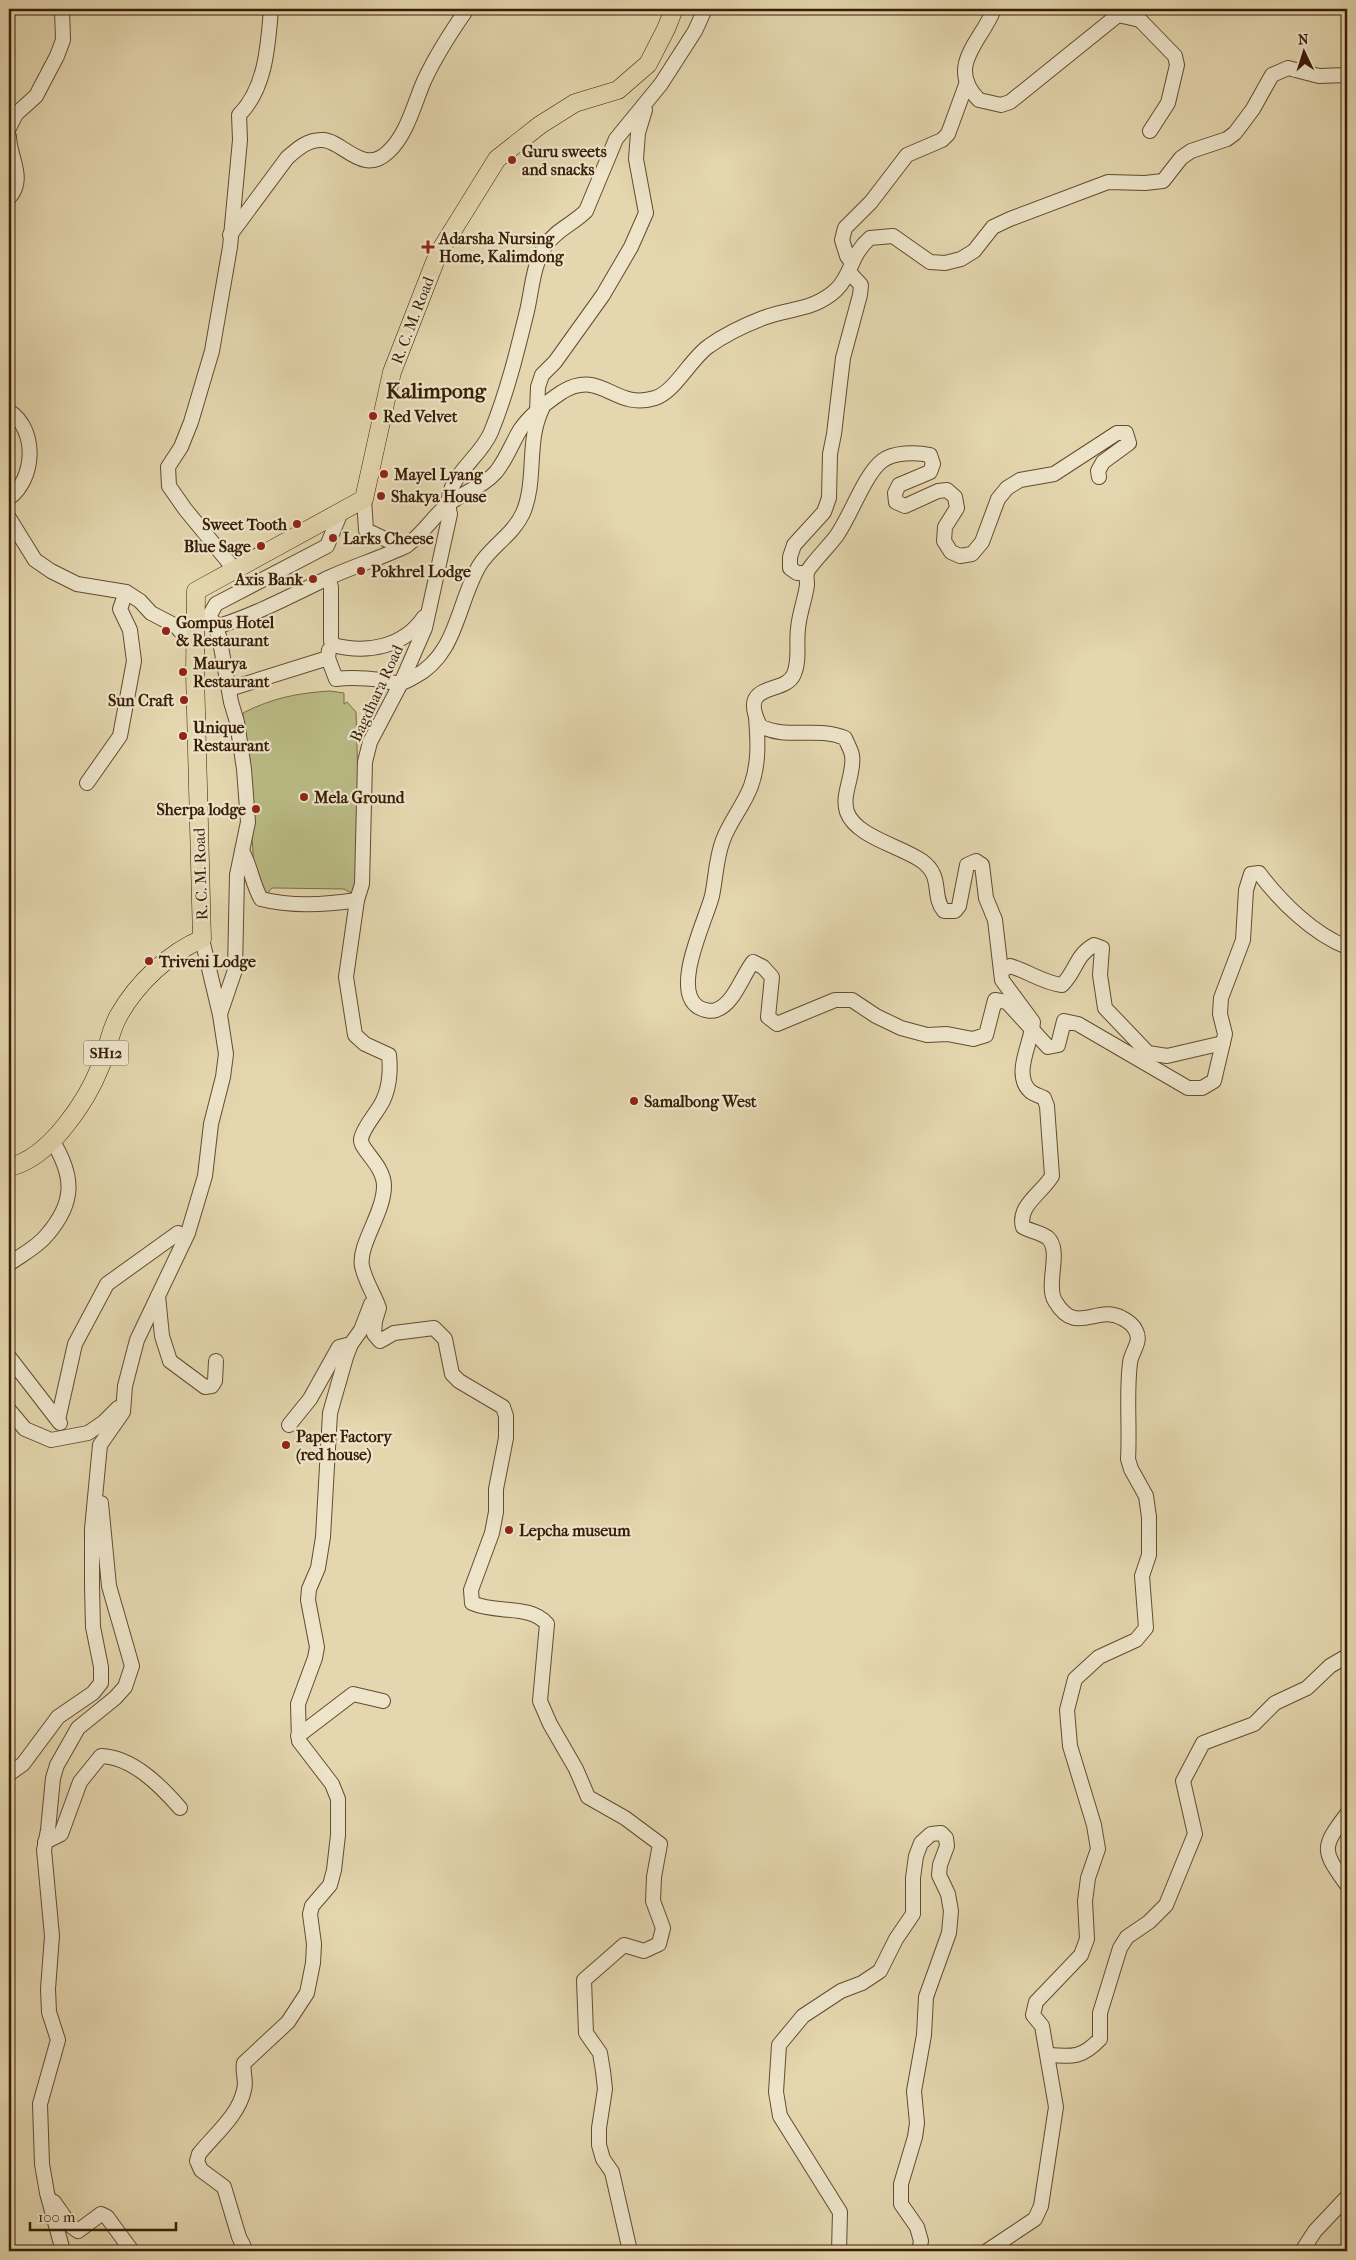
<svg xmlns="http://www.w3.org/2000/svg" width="1356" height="2260" font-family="'IM FELL French Canon',serif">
  <rect width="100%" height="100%" fill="#e4d6ae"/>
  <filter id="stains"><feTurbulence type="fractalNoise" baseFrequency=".004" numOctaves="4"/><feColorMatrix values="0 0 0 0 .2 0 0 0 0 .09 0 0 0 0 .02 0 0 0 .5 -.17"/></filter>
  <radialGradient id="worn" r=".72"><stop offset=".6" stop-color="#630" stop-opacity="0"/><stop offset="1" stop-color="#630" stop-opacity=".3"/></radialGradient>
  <!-- green -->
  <path fill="#babc86" stroke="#7a6c46" d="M 330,691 L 344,693 L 344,704 L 347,702 L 356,712 L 361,884 L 355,895 L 344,889 L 276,888 L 272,888 L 266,895 L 255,880 L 243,713 C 272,698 298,693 330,691 Z"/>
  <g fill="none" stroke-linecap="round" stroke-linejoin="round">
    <!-- minor casing -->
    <g stroke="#644b2f" stroke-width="16">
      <g id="minor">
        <path d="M 994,9 C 982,41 945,66 979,100 L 1001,105 L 1010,102 L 1118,15 L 1140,20 L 1175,56 L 1177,65 L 1168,103 L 1150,131"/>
        <path d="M 9,128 L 16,114 L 36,96 L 57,56 L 63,40 L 62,9"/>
        <path d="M 9,137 C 10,159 26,179 9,198"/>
        <path d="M 230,235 L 287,158 C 297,149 308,139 323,140 C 343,141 363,176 388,152 C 407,135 414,104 424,81 C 436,55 451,32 467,9"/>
        <path d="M 852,263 L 847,256 L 842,240 L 845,228 L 871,202 L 907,155 L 942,140 L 948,134 L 967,82"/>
        <path d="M 9,411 C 38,430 35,479 9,498"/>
        <path d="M 537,412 L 538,387 L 542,375 L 555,362 L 603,295 L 631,247 L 646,213 L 636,159 L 638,133 L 645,110"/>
        <path d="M 364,499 L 366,530 L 391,542 L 406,546 C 422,535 432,518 446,506 C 462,492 482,488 496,472 C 506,460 512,443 520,430 C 530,415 547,402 562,392 C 602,368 614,411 655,398 C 675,392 691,358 709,346 C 724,335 745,325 763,318 C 789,308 813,311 836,290 C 852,275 850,255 870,238 L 893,236 L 930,262 L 945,263 L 961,259 L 974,251 L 993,227 L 1010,219 L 1108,182 L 1145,183 L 1163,181 L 1181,158 L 1191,151 L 1227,139 L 1235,133 L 1253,109 L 1272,75 L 1288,68 L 1319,76 L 1347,75"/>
        <path d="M 9,518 L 35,560 L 51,571 L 77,584 L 126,592 L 140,601 L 151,613 L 176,626 L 180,631 L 195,631"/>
        <path d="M 235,570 L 185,509 L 169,486 L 168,467 L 181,447 L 191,422 L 212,351 L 230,247 L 240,140 L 239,115 C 266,88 268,45 271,9"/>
        <path d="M 806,573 L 797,573 L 790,568 L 790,557 L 794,545 L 824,512 L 829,498 L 830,454 L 834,434 L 843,358 L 860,295 L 861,285 L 849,272"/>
        <path d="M 328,578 L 331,587 L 331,641 L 333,645 C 367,654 404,647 424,617"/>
        <path d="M 196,619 L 212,621 L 219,636 L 231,702 L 237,722 L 244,769 L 248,822 L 237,875 L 235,970 L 220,1014"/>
        <path d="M 207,620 L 216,604 L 327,546 L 341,512"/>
        <path d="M 212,621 L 219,626 C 257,614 292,595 328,578 C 354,566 381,558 406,546"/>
        <path d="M 328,658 L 336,679 C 352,677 365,678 381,680 C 387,681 395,684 400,683 C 404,683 410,679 414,677 C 457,655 457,604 479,566 C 490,547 513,535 523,513 C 537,480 526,442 542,409"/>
        <path d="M 229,689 L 328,658 L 329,650"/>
        <path d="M 756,718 C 758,741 759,764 751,786 C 744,805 730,821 723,840 C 716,858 716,877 712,896 C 706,920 671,989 698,1007 C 703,1010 711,1012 716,1010 C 734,1004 742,976 753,962 L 763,967 L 772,977 L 768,1017 L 777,1024 L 835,1000 L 852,1000 L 876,1016 L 901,1028 L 927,1035 L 947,1034 L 973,1039 L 986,1035 L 995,1000 L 1007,1002 L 1048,1047 L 1058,1045 L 1064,1021 L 1078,1024 L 1188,1088 L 1202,1088 L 1214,1081 L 1225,1034 L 1220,1014 L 1221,998 L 1243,940 L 1246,890 L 1251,874 L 1259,873 C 1280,901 1313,934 1347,947"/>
        <path d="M 87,783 L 120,736 L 134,661 L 130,630 L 120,609 L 126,592"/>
        <path d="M 242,851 C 251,867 252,883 261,899 C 292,907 325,905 357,900"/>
        <path d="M 1001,971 L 1010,966 C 1028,971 1043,983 1062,985 C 1077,970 1075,956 1094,945 L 1102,948 L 1100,975 L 1105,1008 L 1148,1053 L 1167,1056 L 1223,1043"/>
        <path d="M 9,1264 C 21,1255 36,1248 46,1236 C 76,1202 74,1176 52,1140"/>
        <path d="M 158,1296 L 162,1336 L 170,1361 L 205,1387 L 212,1386 L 215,1381 L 216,1361"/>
        <path d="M 9,1357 L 60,1423"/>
        <path d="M 9,1410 L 25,1429 L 51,1440 L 88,1433 L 104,1422 L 118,1408"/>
        <path d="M 58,1420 L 75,1344 L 107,1284 L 178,1233"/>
        <path d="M 289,1425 L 310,1399 L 339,1347 L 351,1344"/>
        <path d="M 298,1736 L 353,1694 L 383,1701"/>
        <path d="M 9,1774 L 23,1764 L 58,1717 L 93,1693 L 101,1683 L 101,1667 L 93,1627 L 92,1587 L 92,1529 L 100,1445 L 123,1412 L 125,1386 L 137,1340 L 188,1233 L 205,1176 L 211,1124 L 223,1077 L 226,1054 L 220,1015 L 202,939"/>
        <path d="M 1347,1814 C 1320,1849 1323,1851 1347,1885"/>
        <path d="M 45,1842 L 61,1834 L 80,1782 L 101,1756 C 132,1757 160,1785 180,1808"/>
        <path d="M 1048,2055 C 1073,2057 1082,2058 1100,2039 L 1100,2013 L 1120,1948 L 1127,1937 L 1149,1922 L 1166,1905 L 1195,1834 L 1183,1781 L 1203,1743 L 1254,1724 L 1275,1703 L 1307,1688 L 1330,1666 L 1347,1656"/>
        <path d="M 54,2202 L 71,2226 L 78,2231 L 101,2214 L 107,2217 L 132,2251"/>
        <path d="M 63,2251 L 47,2193 L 42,2164 L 40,2104 L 58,2040 L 49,2012 L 48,1989 L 52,1936 L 44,1850 L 48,1830 L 53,1778 L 57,1765 L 78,1728 L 115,1698 L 125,1687 L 132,1666 L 109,1586 L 101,1503"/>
        <path d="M 246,2251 L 239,2237 L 224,2187 L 201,2170 L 197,2161 L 199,2154 C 214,2135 239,2115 244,2090 C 247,2081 242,2073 244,2063 L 288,2022 L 307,1993 L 313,1963 L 314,1944 L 310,1914 L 312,1906 L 330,1885 L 334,1870 L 338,1835 L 338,1799 L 332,1784 L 299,1741 L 298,1704 L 315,1658 L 317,1647 L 308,1600 L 309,1589 L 318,1568 L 323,1537 L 330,1413 L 346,1357 L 351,1344 L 361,1330 L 371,1304"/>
        <path d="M 630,2251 L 612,2172 L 603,2159 L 599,2145 L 599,2128 L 605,2089 L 603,2071 L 600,2053 L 586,2033 L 584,1980 L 624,1945 L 644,1951 L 659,1944 L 663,1928 L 653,1901 L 654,1877 L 660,1844 L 625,1818 L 588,1797 L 576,1769 L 550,1724 L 540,1701 L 547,1624 C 530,1604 496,1614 472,1603 L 471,1590 L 492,1533 L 496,1512 L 496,1489 L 506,1438 L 506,1416 L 503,1407 L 459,1381 L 452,1374 L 445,1339 L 434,1328 L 394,1333 L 380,1341 L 374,1334 L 375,1321 L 379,1308 C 374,1294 365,1281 362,1266 C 358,1245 384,1213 384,1186 C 384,1165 360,1150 361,1139 C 363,1128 374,1116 380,1106 C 389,1092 391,1072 389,1055 L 365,1044 L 355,1035 L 346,977 L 357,900 L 362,884 L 365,762 L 370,742 L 401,683 L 425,628 L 450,514 C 441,478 479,461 491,432 C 507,393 517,352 527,311 C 532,290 533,263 546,245 C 556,230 573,224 586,211 L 616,139 L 661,84 L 695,31 L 705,9"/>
        <path d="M 839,2251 L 840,2212 L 780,2116 L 776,2092 L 779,2045 L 803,2016 L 841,1991 L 862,1983 L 880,1971 L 896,1939 L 913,1914 L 913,1878 L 916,1856 L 921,1843 L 931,1834 L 941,1833 L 946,1838 L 947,1846 L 940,1865 L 939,1875 L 948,1894 L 951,1911 L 949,1933 L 926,1997 L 924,2035 L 914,2091 L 917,2123 L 915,2137 L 901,2184 L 901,2204 L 917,2227 L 921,2241 L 919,2251"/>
        <path d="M 987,2251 L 1035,2219 L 1041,2206 L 1056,2107 L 1042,2026 L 1033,2015 L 1036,2002 L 1081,1955 L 1087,1939 L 1085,1901 L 1088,1878 L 1098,1849 L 1094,1825 L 1070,1746 L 1067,1710 L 1075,1679 L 1099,1657 L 1136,1640 L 1146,1628 L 1142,1576 L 1149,1555 L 1149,1517 L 1146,1496 L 1131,1469 L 1128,1459 C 1130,1427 1126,1394 1130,1363 C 1131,1352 1142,1342 1136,1331 C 1133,1324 1128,1321 1122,1318 C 1096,1304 1076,1337 1055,1301 C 1045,1285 1062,1251 1048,1238 C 1042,1233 1030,1231 1023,1227 C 1017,1206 1042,1193 1052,1176 L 1047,1106 L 1044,1098 C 1040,1096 1033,1094 1030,1091 C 1012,1074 1032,1042 1033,1022 L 1002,980 L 995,920 L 986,898 L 982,865 L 976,861 L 967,865 L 959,906 L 955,911 L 944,911 C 931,896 944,877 922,861 C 901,846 856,837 847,812 C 841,794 855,774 852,755 C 851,750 847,743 845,738 C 817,726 787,740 760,726 C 737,680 785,696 794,674 C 800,660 796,644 798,629 C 799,614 805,600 807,585 C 807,581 806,577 807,573 C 808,567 832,543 837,535 C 851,515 865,474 882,461 C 893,452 917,452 930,455 L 933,464 L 930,472 L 899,485 L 895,493 L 896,502 L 905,506 L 938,491 L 947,490 L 955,497 L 957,508 L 945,527 L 944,541 L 951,552 L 960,556 L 972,554 L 982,542 L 998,499 L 1007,488 L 1020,480 L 1054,474 L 1117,433 L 1126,433 L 1129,443 L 1103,462 L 1098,471 L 1099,477"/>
        <path d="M 1302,2251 L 1315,2231 L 1347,2197"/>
      </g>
    </g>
    <!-- major casing -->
    <g stroke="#391d05" stroke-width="19">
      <path id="major" d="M 9,1167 C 49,1159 87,1101 101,1065 C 108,1049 110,1030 119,1015 C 137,983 169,953 202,939 L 195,673 L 196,591 L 364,499 L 392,372 L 438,254 L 497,159 L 540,125 L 575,103 L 618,90 L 648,64 L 666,29 L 674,9"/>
    </g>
    <!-- minor -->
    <use href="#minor" stroke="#ede4ca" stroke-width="14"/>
    <!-- major -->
    <use href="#major" stroke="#e4d6ae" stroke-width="18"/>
  </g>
  <!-- markers -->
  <g fill="#8f2418" stroke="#ede4ca" stroke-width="2">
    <circle cx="512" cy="160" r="5"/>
    <path d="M425.5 239.5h5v5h5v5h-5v5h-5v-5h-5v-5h5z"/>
    <circle cx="373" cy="416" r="5"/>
    <circle cx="384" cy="474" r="5"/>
    <circle cx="381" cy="496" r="5"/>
    <circle cx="297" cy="524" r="5"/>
    <circle cx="333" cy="538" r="5"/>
    <circle cx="261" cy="546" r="5"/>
    <circle cx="361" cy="571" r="5"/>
    <circle cx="313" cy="579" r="5"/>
    <circle cx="166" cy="631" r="5"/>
    <circle cx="183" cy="672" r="5"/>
    <circle cx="184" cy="700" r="5"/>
    <circle cx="183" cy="736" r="5"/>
    <circle cx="304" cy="797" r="5"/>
    <circle cx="256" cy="809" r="5"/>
    <circle cx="149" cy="961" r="5"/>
    <circle cx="634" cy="1101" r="5"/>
    <circle cx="286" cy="1445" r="5"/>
    <circle cx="509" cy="1530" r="5"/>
  </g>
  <g text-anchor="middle" stroke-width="4.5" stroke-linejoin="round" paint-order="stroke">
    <!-- shield labels -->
    <rect fill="#ede4ca" stroke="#6f5940" stroke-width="1" x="83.5" y="1040.5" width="45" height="25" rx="4"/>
    <g font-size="15" font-weight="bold" fill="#391d05">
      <text x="106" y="1058">SH12</text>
    </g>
    <!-- poi labels -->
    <g font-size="16" font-weight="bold" fill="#391d05" stroke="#ede4ca" text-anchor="start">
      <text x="522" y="157">Guru sweets<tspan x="522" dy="18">and snacks</tspan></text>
      <text x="439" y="244">Adarsha Nursing<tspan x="439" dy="18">Home, Kalimdong</tspan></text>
      <text x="383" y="422">Red Velvet</text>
      <text x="394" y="480">Mayel Lyang</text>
      <text x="391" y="502">Shakya House</text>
      <text x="287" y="530" text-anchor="end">Sweet Tooth</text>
      <text x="343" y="544">Larks Cheese</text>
      <text x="251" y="552" text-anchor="end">Blue Sage</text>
      <text x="371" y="577">Pokhrel Lodge</text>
      <text x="303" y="585" text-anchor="end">Axis Bank</text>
      <text x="176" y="628">Gompus Hotel<tspan x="176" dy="18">&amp; Restaurant</tspan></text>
      <text x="193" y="669">Maurya<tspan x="193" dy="18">Restaurant</tspan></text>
      <text x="174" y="706" text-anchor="end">Sun Craft</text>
      <text x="193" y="733">Unique<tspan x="193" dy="18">Restaurant</tspan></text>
      <text x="314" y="803">Mela Ground</text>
      <text x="246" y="815" text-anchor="end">Sherpa lodge</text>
      <text x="159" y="967">Triveni Lodge</text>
      <text x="644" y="1107">Samalbong West</text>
      <text x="296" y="1442">Paper Factory<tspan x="296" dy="18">(red house)</tspan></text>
      <text x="519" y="1536">Lepcha museum</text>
    </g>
    <!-- street labels -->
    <g font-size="16" fill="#391d05" stroke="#ede4ca">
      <text transform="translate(412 320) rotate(-69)" y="6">R. C. M. Road</text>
      <text transform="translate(376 693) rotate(-65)" y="6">Bagdhara Road</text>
      <text transform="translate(200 874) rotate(-92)" y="6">R. C. M. Road</text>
    </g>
    <!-- district labels -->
    <g font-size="21" font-weight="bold" fill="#391d05" stroke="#ede4ca">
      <text x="436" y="398">Kalimpong</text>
    </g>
  </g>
  <!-- margin -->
  <rect width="1356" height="2260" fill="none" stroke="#e4d6ae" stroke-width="30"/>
  <rect x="10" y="10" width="1336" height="2240" fill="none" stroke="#391d05" stroke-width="2.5"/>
  <rect x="15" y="15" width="1326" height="2230" fill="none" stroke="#391d05"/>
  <!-- north arrow -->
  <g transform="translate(1304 52) rotate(356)" stroke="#ede4ca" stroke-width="4" paint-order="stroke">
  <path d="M0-4L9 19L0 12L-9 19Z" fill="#391d05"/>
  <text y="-8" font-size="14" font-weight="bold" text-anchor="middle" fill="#391d05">N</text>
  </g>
  <!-- scale -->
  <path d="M30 2222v8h146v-8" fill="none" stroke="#391d05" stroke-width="2.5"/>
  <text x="38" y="2222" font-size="15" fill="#391d05" stroke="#ede4ca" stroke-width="4" paint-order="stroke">100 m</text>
  <rect width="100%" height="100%" filter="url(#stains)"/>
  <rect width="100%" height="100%" fill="url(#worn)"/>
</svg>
